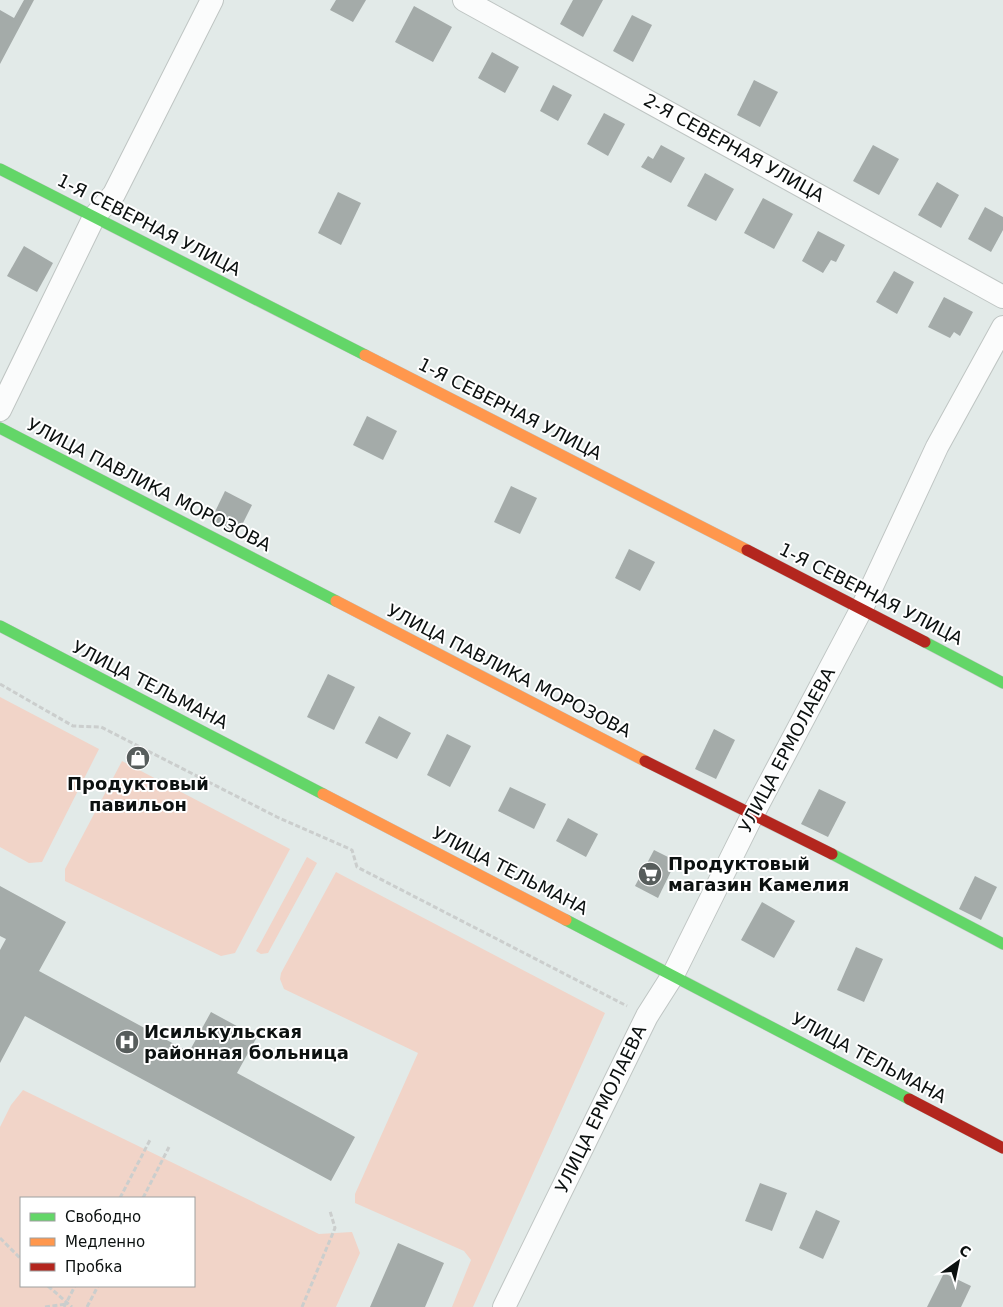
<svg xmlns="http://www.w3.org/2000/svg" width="1003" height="1307" font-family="'DejaVu Sans',sans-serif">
  <rect width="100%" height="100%" fill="#e2eae8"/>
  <!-- green -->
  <g fill="#f1d4c8" fill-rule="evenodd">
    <path d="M 0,697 L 99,749 L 42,862 L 29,863 L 0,847 Z"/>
    <path d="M 122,761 L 290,849 L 235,953 L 221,956 L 65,881 L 65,869 Z"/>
    <path d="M 307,857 L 317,863 L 268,953 L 261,954 L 256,951 L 260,944 Z"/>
    <path d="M 336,872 L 605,1013 L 473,1307 L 452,1307 L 471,1260 L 464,1251 L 355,1203 L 355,1194 L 418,1053 L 284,989 L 280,979 L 281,973 Z"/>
    <path d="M 23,1090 L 319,1234 L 352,1232 L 360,1253 L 336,1307 L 0,1307 L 0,1127 L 11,1105 ZM 21,1198 L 194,1198 L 194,1286 L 21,1286 Z"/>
  </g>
  <!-- building -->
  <g fill="#a4aba9">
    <path d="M 24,0 L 34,0 L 0,64 L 0,10 L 14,18 Z"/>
    <path d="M 336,0 L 366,0 L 353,22 L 330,10 Z"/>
    <path d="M 573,0 L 603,0 L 583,37 L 560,24 Z"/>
    <path d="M 414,6 L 452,27 L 433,62 L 395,42 Z"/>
    <path d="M 632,15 L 652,25 L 633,62 L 613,51 Z"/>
    <path d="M 492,52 L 519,67 L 505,93 L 478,78 Z"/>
    <path d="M 754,80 L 778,92 L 760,127 L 737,115 Z"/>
    <path d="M 553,85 L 572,95 L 558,121 L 540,111 Z"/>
    <path d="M 604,113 L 625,124 L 608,156 L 587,144 Z"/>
    <path d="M 661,145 L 685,158 L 671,183 L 641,167 L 648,156 L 653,159 Z"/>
    <path d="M 873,145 L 899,159 L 879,195 L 853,181 Z"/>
    <path d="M 705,173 L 734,189 L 716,221 L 687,206 Z"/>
    <path d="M 937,182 L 959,195 L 941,228 L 918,215 Z"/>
    <path d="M 338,192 L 361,203 L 341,245 L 318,233 Z"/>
    <path d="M 763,198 L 793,214 L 774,249 L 744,233 Z"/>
    <path d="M 985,207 L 1003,217 L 1003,230 L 991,252 L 968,239 Z"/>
    <path d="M 818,231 L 845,245 L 836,262 L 831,260 L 823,273 L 802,261 Z"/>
    <path d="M 24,246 L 53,263 L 37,292 L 7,276 Z"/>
    <path d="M 894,271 L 914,282 L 897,314 L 876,302 Z"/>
    <path d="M 944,297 L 973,312 L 960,336 L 954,332 L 950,338 L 928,327 Z"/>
    <path d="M 367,416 L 397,431 L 383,460 L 353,445 Z"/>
    <path d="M 511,486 L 537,498 L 520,534 L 494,522 Z"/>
    <path d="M 225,491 L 252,505 L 237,535 L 210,522 Z"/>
    <path d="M 629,549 L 655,562 L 640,591 L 615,578 Z"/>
    <path d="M 328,674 L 355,687 L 334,730 L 307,717 Z"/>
    <path d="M 379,716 L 411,733 L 397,759 L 365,743 Z"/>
    <path d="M 714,729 L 735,740 L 716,779 L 695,769 Z"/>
    <path d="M 447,734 L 471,746 L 450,787 L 427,775 Z"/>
    <path d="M 134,748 L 150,757 L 143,769 L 127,760 Z"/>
    <path d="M 510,787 L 546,804 L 534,829 L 498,811 Z"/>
    <path d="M 819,789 L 846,802 L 828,837 L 801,824 Z"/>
    <path d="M 568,818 L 598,834 L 586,857 L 556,841 Z"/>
    <path d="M 654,850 L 676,861 L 658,898 L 635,886 Z"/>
    <path d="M 975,876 L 997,887 L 981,920 L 959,909 Z"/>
    <path d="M 0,886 L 66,922 L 39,971 L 189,1052 L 211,1012 L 257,1037 L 237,1073 L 355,1137 L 331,1181 L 25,1016 L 0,1063 L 0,950 L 6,939 L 0,936 Z"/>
    <path d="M 762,902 L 795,921 L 774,958 L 741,940 Z"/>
    <path d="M 856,947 L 883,959 L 864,1002 L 837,990 Z"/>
    <path d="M 760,1183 L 787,1193 L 772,1231 L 745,1221 Z"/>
    <path d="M 816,1210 L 840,1221 L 823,1259 L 799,1248 Z"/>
    <path d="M 398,1243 L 444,1263 L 425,1307 L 370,1307 Z"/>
    <path d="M 944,1273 L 971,1286 L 961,1307 L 927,1307 Z"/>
  </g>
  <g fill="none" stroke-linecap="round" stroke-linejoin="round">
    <!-- street casing -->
    <g stroke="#bfc5c3" stroke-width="24">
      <g id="street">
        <path d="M 464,0 L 1003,297"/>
        <path d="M 0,410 L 94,217 L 114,194 L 212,0"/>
        <path d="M 504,1307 L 647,1016 L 673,975 L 752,816 L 862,608 L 937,447 L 1003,327"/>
      </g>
    </g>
    <!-- fast casing -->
    <g stroke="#bfc5c3" stroke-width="12">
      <g id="fast">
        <path d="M 0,169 L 365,355"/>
        <path d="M 0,428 L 336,601"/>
        <path d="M 0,626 L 323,794"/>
        <path d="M 925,642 L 1003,683"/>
        <path d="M 832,854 L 1003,944"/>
        <path d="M 566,920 L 909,1099"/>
      </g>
    </g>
    <!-- slow casing -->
    <g stroke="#bfc5c3" stroke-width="12">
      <g id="slow">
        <path d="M 365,355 L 747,550"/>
        <path d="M 336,601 L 645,761"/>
        <path d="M 323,794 L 566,920"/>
      </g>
    </g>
    <!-- jam casing -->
    <g stroke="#bfc5c3" stroke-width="12">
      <g id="jam">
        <path d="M 747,550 L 925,642"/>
        <path d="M 645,761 L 832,854"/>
        <path d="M 909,1099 L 1003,1148"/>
      </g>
    </g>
    <!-- path -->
    <g stroke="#cbcecd" stroke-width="3" stroke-dasharray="5 2.5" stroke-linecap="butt">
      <path d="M 0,684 L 73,726 L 101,727 L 277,817 L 352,850 L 357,867 L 627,1006"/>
      <path d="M 120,1198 L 151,1138"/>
      <path d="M 143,1198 L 169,1147"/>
      <path d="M 0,1238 L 21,1259"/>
      <path d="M 48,1286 L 72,1307"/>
      <path d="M 45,1307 L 66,1304"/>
      <path d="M 64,1307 L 75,1286"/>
      <path d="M 87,1307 L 98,1286"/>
      <path d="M 302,1307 L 335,1228 L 330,1211"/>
    </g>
    <!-- street -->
    <use href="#street" stroke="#fbfcfc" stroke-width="22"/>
    <!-- fast -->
    <use href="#fast" stroke="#63d668" stroke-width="11"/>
    <!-- slow -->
    <use href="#slow" stroke="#ff974d" stroke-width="11"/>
    <!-- jam -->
    <use href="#jam" stroke="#b3261e" stroke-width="11"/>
  </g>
  <!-- icons -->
  <defs>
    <g id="shop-disc" transform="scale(1.25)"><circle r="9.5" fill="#575d5c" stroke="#fff"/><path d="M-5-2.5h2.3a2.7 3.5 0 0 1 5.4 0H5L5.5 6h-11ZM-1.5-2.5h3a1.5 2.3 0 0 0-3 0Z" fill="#fff"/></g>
    <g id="supermarket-disc" transform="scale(1.25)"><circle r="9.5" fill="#575d5c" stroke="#fff"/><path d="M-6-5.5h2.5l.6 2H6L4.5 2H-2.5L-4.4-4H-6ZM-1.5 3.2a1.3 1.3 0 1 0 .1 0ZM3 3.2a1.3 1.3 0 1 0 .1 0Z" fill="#fff"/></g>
    <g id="hospital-disc" transform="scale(1.25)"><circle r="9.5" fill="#575d5c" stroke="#fff"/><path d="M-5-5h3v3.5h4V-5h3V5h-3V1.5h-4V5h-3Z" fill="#fff"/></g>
  </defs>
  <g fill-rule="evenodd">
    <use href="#shop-disc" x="138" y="758"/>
    <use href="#supermarket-disc" x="650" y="874"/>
    <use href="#hospital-disc" x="127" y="1042"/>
  </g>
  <g text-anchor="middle" stroke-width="4" stroke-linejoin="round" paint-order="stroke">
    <!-- street labels -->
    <g font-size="18" fill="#0c1110" stroke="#fff">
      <text transform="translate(734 148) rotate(29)" y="6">2-Я СЕВЕРНАЯ УЛИЦА</text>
      <text transform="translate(149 225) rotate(27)" y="6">1-Я СЕВЕРНАЯ УЛИЦА</text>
      <text transform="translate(510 409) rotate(27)" y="6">1-Я СЕВЕРНАЯ УЛИЦА</text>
      <text transform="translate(149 485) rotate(27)" y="6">УЛИЦА ПАВЛИКА МОРОЗОВА</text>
      <text transform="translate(871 594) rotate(27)" y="6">1-Я СЕВЕРНАЯ УЛИЦА</text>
      <text transform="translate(509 671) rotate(27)" y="6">УЛИЦА ПАВЛИКА МОРОЗОВА</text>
      <text transform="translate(150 685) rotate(27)" y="6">УЛИЦА ТЕЛЬМАНА</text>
      <text transform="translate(787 750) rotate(-62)" y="6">УЛИЦА ЕРМОЛАЕВА</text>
      <text transform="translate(510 871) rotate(27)" y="6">УЛИЦА ТЕЛЬМАНА</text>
      <text transform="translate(869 1058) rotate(28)" y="6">УЛИЦА ТЕЛЬМАНА</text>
      <text transform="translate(601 1109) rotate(-64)" y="6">УЛИЦА ЕРМОЛАЕВА</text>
    </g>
    <!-- poi labels -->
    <g font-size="18" font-weight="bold" fill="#0c1110" stroke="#fff" text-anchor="start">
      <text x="138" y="790" text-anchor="middle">Продуктовый<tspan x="138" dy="21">павильон</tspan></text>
      <text x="668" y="870">Продуктовый<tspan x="668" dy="21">магазин Камелия</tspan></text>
      <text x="144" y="1038">Исилькульская<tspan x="144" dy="21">районная больница</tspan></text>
    </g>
  </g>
  <!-- legend -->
  <rect x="20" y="1197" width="175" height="90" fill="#ffffff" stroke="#9ea09f"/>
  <rect x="30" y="1213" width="25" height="8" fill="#63d668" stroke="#9ea09f"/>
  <text x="65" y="1222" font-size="15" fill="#0c1110">Свободно</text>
  <rect x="30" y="1238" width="25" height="8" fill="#ff974d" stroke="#9ea09f"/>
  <text x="65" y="1247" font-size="15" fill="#0c1110">Медленно</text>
  <rect x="30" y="1263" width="25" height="8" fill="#b3261e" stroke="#9ea09f"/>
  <text x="65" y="1272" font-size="15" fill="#0c1110">Пробка</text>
  <!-- north arrow -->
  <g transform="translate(958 1262) rotate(33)" stroke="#ffffff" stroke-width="4" paint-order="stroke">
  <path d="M0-4L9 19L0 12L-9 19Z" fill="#0c1110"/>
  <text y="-8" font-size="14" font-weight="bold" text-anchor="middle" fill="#0c1110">С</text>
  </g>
</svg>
